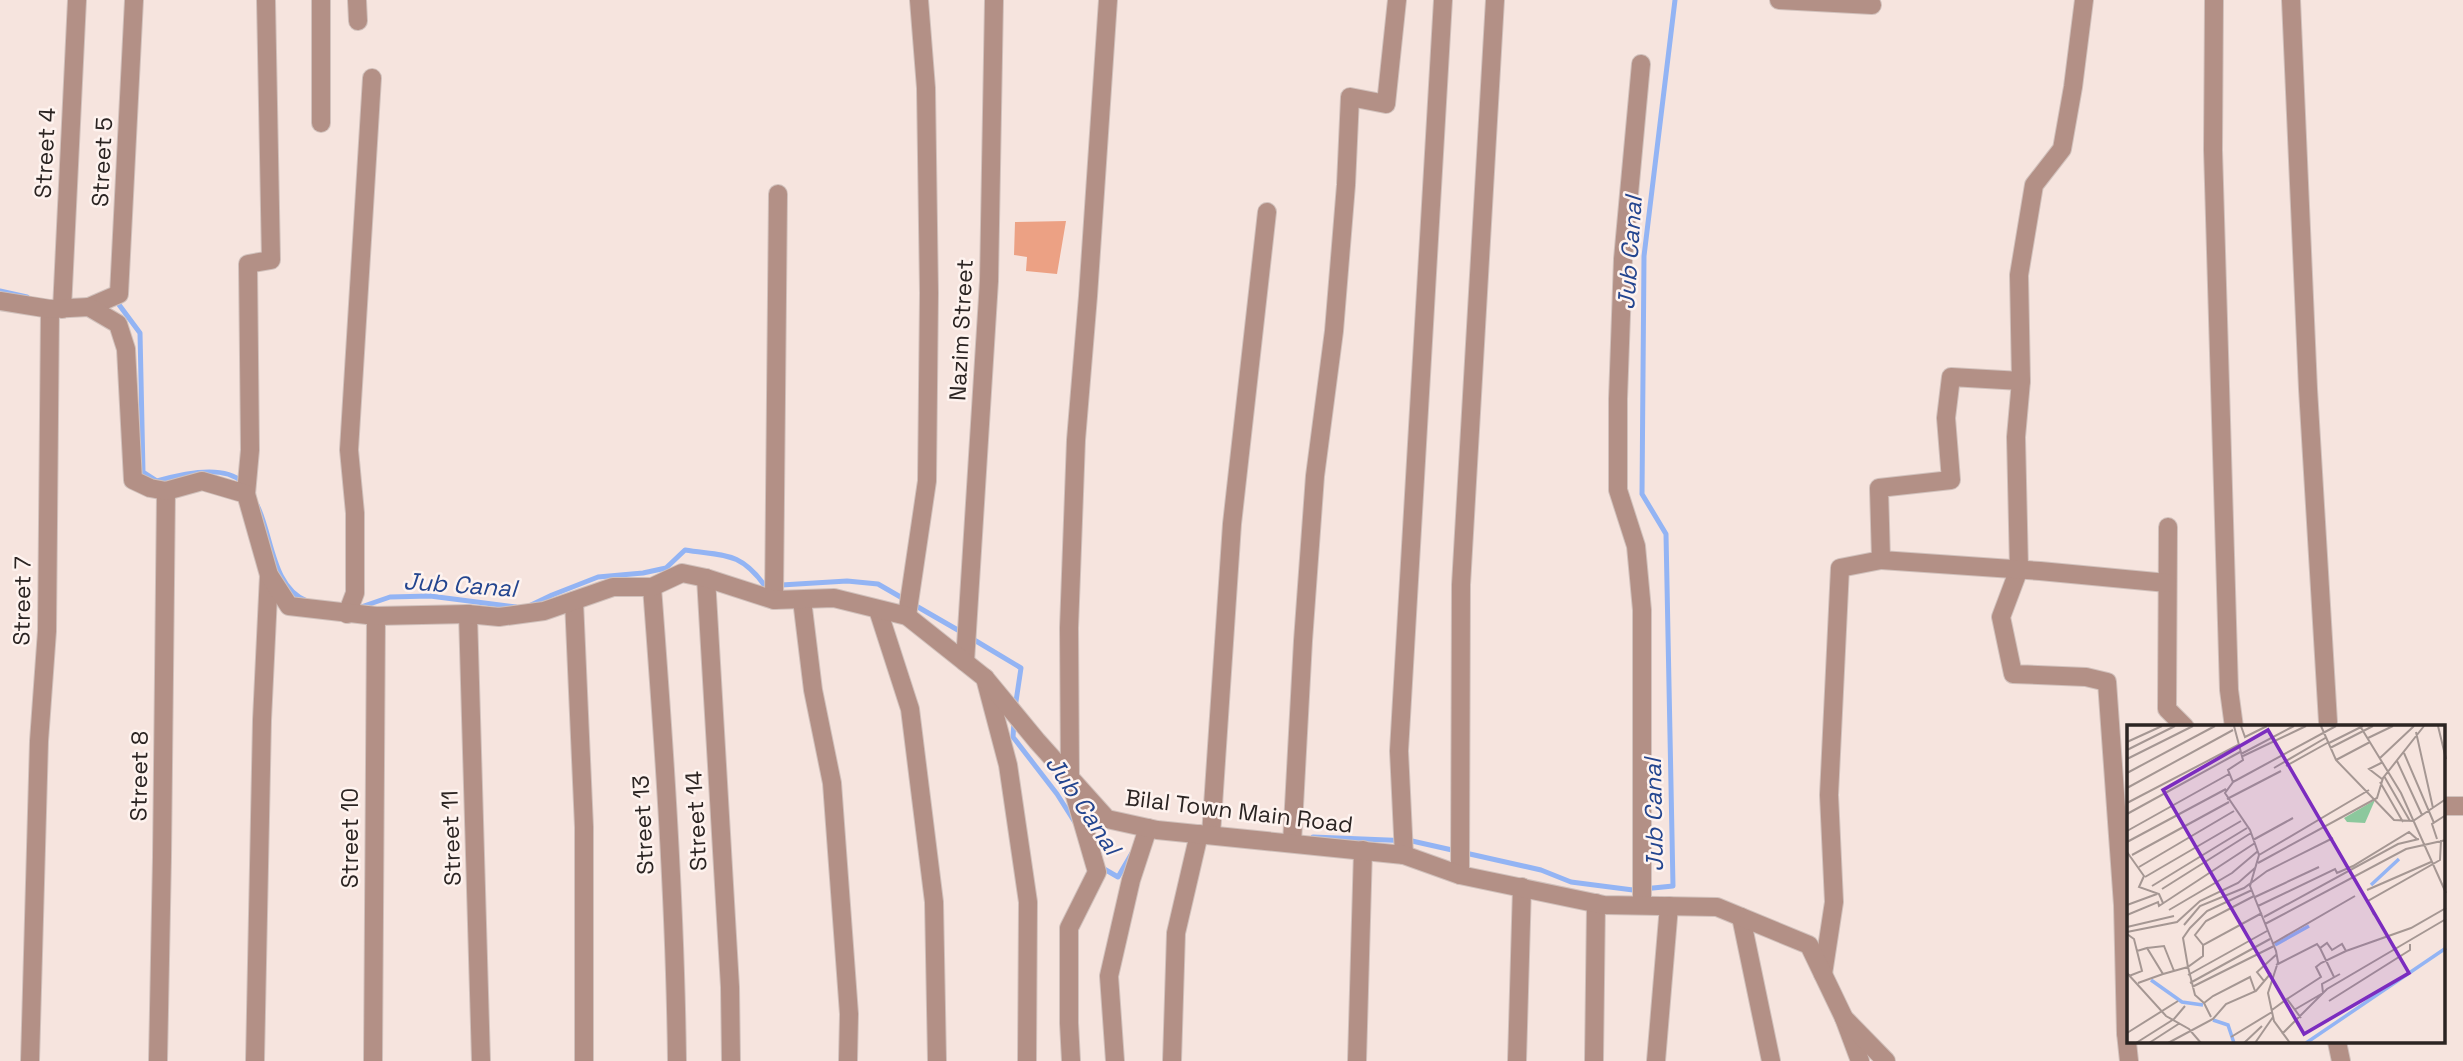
<svg xmlns="http://www.w3.org/2000/svg" width="2463" height="1061" font-family="'Space Grotesk',sans-serif">
  <rect width="100%" height="100%" fill="#f6e4de"/>
  <g fill="none" stroke-linecap="round" stroke-linejoin="round">
    <!-- stream -->
    <g stroke="#93b4f4" stroke-width="5">
      <path d="M 0,291 L 27,297"/>
      <path d="M 114,302 L 117,302 L 140,333 L 143,472 L 157,481 C 181,474 223,464 242,482"/>
      <path d="M 257,505 C 272,535 272,588 307,601"/>
      <path d="M 529,606 L 552,595 L 598,577 L 643,573 L 666,568 L 685,550 C 724,556 740,551 765,586 L 847,581 L 878,584 L 963,633"/>
      <path d="M 361,607 L 390,597 L 430,596 L 516,607"/>
      <path d="M 971,638 L 1021,668 L 1015,708"/>
      <path d="M 1014,722 L 1013,737 L 1057,794 L 1076,824"/>
      <path d="M 1313,837 L 1412,841 L 1541,870 L 1571,882 L 1633,890 L 1673,886 L 1666,534 L 1642,494 L 1644,256 L 1675,0"/>
      <path d="M 1099,866 L 1118,877 L 1132,853"/>
    </g>
  </g>
  <!-- building -->
  <path fill="#eca184" d="M 1066,221 L 1057,274 L 1026,271 L 1027,257 L 1014,255 L 1015,222 Z"/>
  <g fill="none" stroke-linecap="round" stroke-linejoin="round">
    <!-- minor casing -->
    <g stroke="#d1c1bc" stroke-width="20">
      <g id="minor">
        <path d="M 321,0 L 321,123"/>
        <path d="M 357,0 L 358,21"/>
        <path d="M 1779,0 L 1872,5"/>
        <path d="M 2214,0 L 2213,150 L 2229,690 L 2234,727"/>
        <path d="M 2291,0 L 2308,389 L 2328,722"/>
        <path d="M 1641,64 L 1623,259 L 1618,399 L 1618,490 L 1636,546 L 1642,610 L 1642,905"/>
        <path d="M 89,307 L 119,294 L 134,0"/>
        <path d="M 62,309 L 77,0"/>
        <path d="M 2021,381 L 2016,437 L 2019,569 L 2001,617 L 2013,674 L 2086,677 L 2107,682 L 2123,905 L 2126,1033"/>
        <path d="M 246,494 L 250,450 L 248,264 L 271,260 L 266,0"/>
        <path d="M 2168,527 L 2167,709 L 2185,727"/>
        <path d="M 1881,560 L 2040,571 L 2167,583"/>
        <path d="M 706,578 L 730,987 L 731,1061"/>
        <path d="M 652,587 C 664,745 675,903 677,1061"/>
        <path d="M 774,600 L 778,194"/>
        <path d="M 802,600 L 813,690 L 832,783 L 849,1014 L 848,1061"/>
        <path d="M 574,601 L 584,827 L 584,1061"/>
        <path d="M 878,610 L 910,709 L 934,902 L 937,1061"/>
        <path d="M 347,614 L 355,593 L 355,513 L 349,450 L 372,78"/>
        <path d="M 468,614 L 481,1061"/>
        <path d="M 907,616 L 927,481 L 929,293 L 926,88 L 919,0"/>
        <path d="M 965,662 L 989,281 L 994,0"/>
        <path d="M 985,678 L 1008,765 L 1028,902 L 1027,1061"/>
        <path d="M 2444,806 L 2463,806"/>
        <path d="M 1211,835 L 1232,524 L 1267,212"/>
        <path d="M 1292,843 L 1303,641 L 1315,476 L 1334,331 L 1346,185 L 1350,97 L 1386,104 L 1397,0"/>
        <path d="M 1404,855 L 1399,751 L 1443,0"/>
        <path d="M 1460,875 L 1461,585 L 1495,0"/>
        <path d="M 1741,917 L 1771,1061"/>
        <path d="M 1823,974 L 1834,902 L 1829,795 L 1840,568 L 1881,560 L 1879,488 L 1951,480 L 1946,418 L 1951,377 L 2021,381 L 2019,275 L 2034,185 L 2062,149 L 2073,87 L 2084,0"/>
        <path d="M 1844,1018 L 1860,1061"/>
        <path d="M 2129,1033 L 2126,1033 L 2129,1061"/>
        <path d="M 2337,1042 L 2341,1061"/>
        <path d="M 30,1061 L 39,741 L 47,631 L 50,309"/>
        <path d="M 158,1061 L 162,857 L 166,491"/>
        <path d="M 255,1061 L 262,720 L 269,575"/>
        <path d="M 373,1061 L 376,616"/>
        <path d="M 1071,1061 L 1069,1023 L 1069,928 L 1097,872 L 1070,779 L 1069,628 L 1076,440 L 1088,296 L 1108,0"/>
        <path d="M 1115,1061 L 1109,976 L 1131,880 L 1148,828"/>
        <path d="M 1172,1061 L 1176,933 L 1199,834"/>
        <path d="M 1357,1061 L 1363,850"/>
        <path d="M 1517,1061 L 1522,887"/>
        <path d="M 1594,1061 L 1596,903"/>
        <path d="M 1656,1061 L 1669,906"/>
      </g>
    </g>
    <!-- tertiary casing -->
    <g stroke="#d1c1bc" stroke-width="20">
      <path id="tertiary" d="M 0,301 L 50,309 L 89,307 L 118,324 L 126,349 L 133,480 L 150,488 L 166,491 L 202,481 L 246,494 L 269,575 L 289,606 L 376,616 L 468,614 L 499,617 L 544,611 L 613,587 L 652,587 L 682,573 L 706,578 L 774,600 L 834,598 L 907,616 L 985,678 L 1037,741 L 1107,819 L 1157,830 L 1404,855 L 1460,875 L 1604,905 L 1717,907 L 1809,945 L 1844,1018 L 1886,1061"/>
    </g>
    <!-- minor -->
    <use href="#minor" stroke="#b39086" stroke-width="18"/>
    <!-- tertiary -->
    <use href="#tertiary" stroke="#b39086" stroke-width="18"/>
  </g>
  <g text-anchor="middle" stroke-width="5" stroke-linejoin="round" paint-order="stroke">
    <!-- street labels -->
    <g font-size="23" fill="#2b2422" stroke="#fef3ef">
      <text transform="translate(45 153) rotate(-87)" y="8">Street 4</text>
      <text transform="translate(102 162) rotate(-87)" y="8">Street 5</text>
      <text transform="translate(961 330) rotate(-87)" y="8">Nazim Street</text>
      <text transform="translate(22 601) rotate(-89)" y="8">Street 7</text>
      <text transform="translate(139 776) rotate(-89)" y="8">Street 8</text>
      <text transform="translate(1239 811) rotate(7)" y="8">Bilal Town Main Road</text>
      <text transform="translate(696 821) rotate(-93)" y="8">Street 14</text>
      <text transform="translate(643 825) rotate(-93)" y="8">Street 13</text>
      <text transform="translate(350 838) rotate(-90)" y="8">Street 10</text>
      <text transform="translate(451 838) rotate(-92)" y="8">Street 11</text>
    </g>
    <!-- water labels -->
    <g font-size="24" font-style="italic" fill="#23458f" stroke="#fef3ef">
      <text transform="translate(1630 253) rotate(-86)" y="8">Jub Canal</text>
      <text transform="translate(460 585) rotate(4)" y="8">Jub Canal</text>
      <text transform="translate(1083 805) rotate(56)" y="8">Jub Canal</text>
      <text transform="translate(1654 815) rotate(-91)" y="8">Jub Canal</text>
    </g>
  </g>
  <!-- overview -->
  <g transform="translate(2127 725)">
    <rect width="318" height="318" fill="#f6e4de"/>
    <path d="M 248,75 L 238,98 L 220,97 L 217,93 Z" fill="#8cc89d"/>
    <path fill="none" stroke="#93b4f4" stroke-width="3.5" d="M 244,160 L 272,134M 148,220 L 182,201M 24,255 L 55,277 L 76,280M 86,295 L 101,300 L 107,318M 179,318 L 319,223"/>
    <path fill="none" stroke="#a59793" stroke-width="2" d="M 107,1 L 116,35 L 101,45 L 106,57 L 98,68 L 123,105 L 132,130 L 123,161 L 149,226 L 151,237 L 141,268 L 147,296 L 163,318M 114,1 L 118,12 L 140,1M 194,1 L 209,35 L 267,95 L 286,96 L 319,74M 233,1 L 274,68 L 319,168M 311,1 L 319,34M 289,7 L 306,83M 241,13 L 266,1M 0,17 L 35,1M 202,18 L 236,1M 203,23 L 246,1M 0,25 L 48,1M 277,28 L 307,98M 114,29 L 167,1M 116,31 L 179,1M 253,33 L 287,1M 0,34 L 66,1M 209,35 L 243,17M 270,36 L 295,90M 159,41 L 202,17M 147,43 L 200,12M 0,48 L 88,1M 257,51 L 283,96M 255,54 L 242,44 L 256,37M 106,57 L 209,1M 253,57 L 276,97M 0,63 L 106,5M 100,74 L 154,46M 0,78 L 111,20M 0,89 L 113,27M 0,106 L 102,49M 310,114 L 305,99 L 319,90M 126,115 L 166,93M 0,117 L 99,64M 0,127 L 17,151 L 12,162 L 32,169 L 36,178M 5,130 L 102,77M 132,130 L 242,65M 131,138 L 250,73 L 256,53 L 297,1M 12,142 L 107,86M 18,152 L 114,96M 25,161 L 120,103M 35,164 L 124,108M 240,165 L 304,137M 128,172 L 192,142M 0,180 L 30,169M 131,181 L 208,144 L 210,148 L 226,141 L 282,107 L 291,115M 42,185 L 105,148 L 131,126M 0,190 L 31,177 L 32,181 L 128,118M 247,190 L 241,176 L 313,135 L 314,115M 137,192 L 271,119 L 292,114M 138,199 L 279,124 L 319,115M 57,200 L 73,181 L 117,163 L 140,146 L 206,113M 0,202 L 47,191M 0,207 L 50,197 L 73,176 L 111,158 L 128,143M 0,209 L 7,214 L 15,246 L 2,251M 145,219 L 228,171M 76,220 L 68,210 L 79,196 L 127,171M 20,223 L 37,221 L 47,246M 193,223 L 207,252M 10,226 L 20,223 L 36,249 L 61,242 L 56,213 L 63,203 L 80,186 L 125,165M 149,240 L 190,219 L 193,223 L 200,218 L 205,225 L 215,219 L 219,226 L 284,203 L 319,183M 0,248 L 39,291 L 62,304 L 74,318M 61,250 L 140,206M 137,256 L 130,247 L 150,229M 11,258 L 36,249M 63,258 L 143,214M 65,262 L 147,221M 160,274 L 194,252 L 189,242 L 194,238 L 219,226M 202,276 L 283,225 L 283,219M 77,278 L 68,270 L 61,242 L 76,231 L 76,220 L 135,188M 145,285 L 160,274 L 174,293M 167,285 L 196,268 L 195,259 L 213,249M 84,292 L 77,278 L 86,271 L 123,252 L 128,266M 0,308 L 51,276M 155,309 L 200,264 L 319,194M 104,312 L 145,287M 9,318 L 47,294 L 58,281M 22,318 L 53,298M 41,318 L 86,294 L 99,279 L 129,266 L 144,248M 117,318 L 135,301M 128,318 L 146,292"/>
    <path fill="#7b2cbf" fill-opacity="0.15" stroke="#7b2cbf" stroke-width="3.5" d="M 141,5 L 282,248 L 177,309 L 36,65 Z"/>
    <rect width="318" height="318" fill="none" stroke="#2b2422" stroke-width="3.5"/>
  </g>
</svg>
